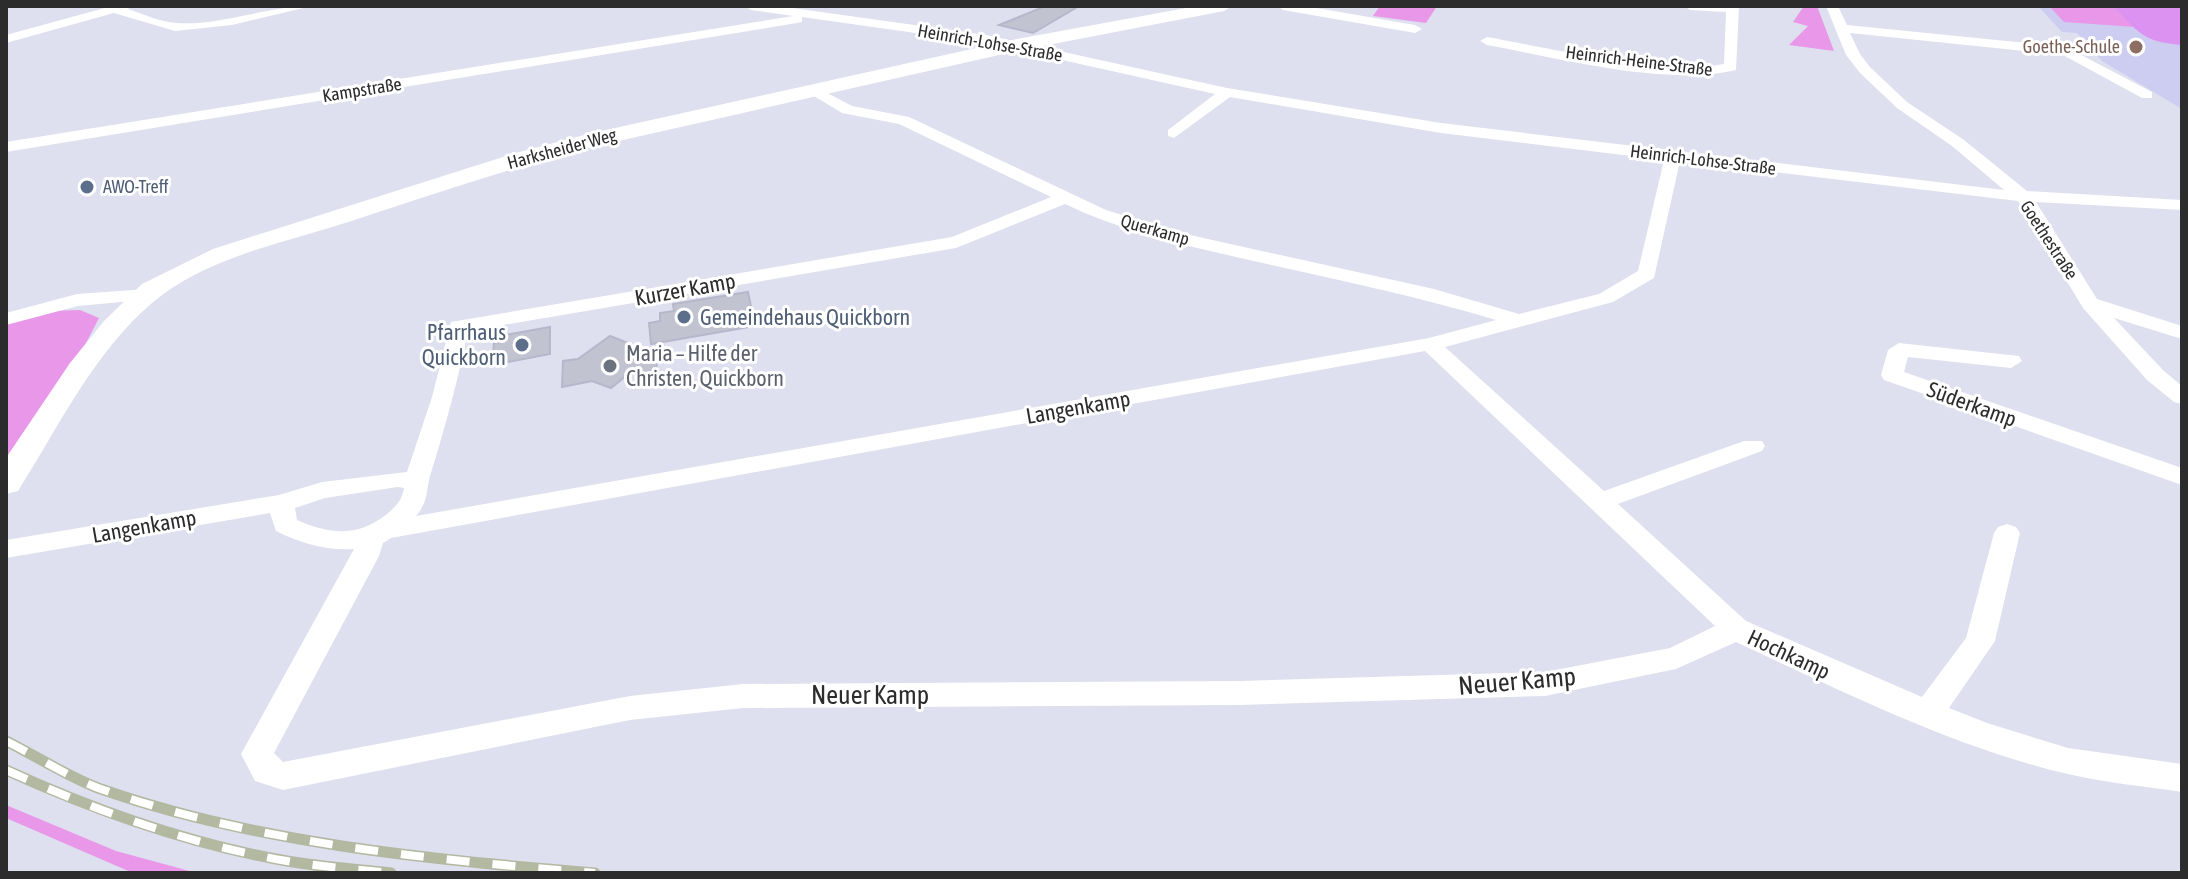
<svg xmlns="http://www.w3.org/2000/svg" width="2188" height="879" font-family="'Asap Condensed',sans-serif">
  <rect width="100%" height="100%" fill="#dedfef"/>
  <!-- education -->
  <path fill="#cdcdf1" d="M 2038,6 L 2182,6 L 2182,109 L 2102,61 L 2077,33 L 2062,32 Z"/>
  <!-- green -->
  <g fill="#e997e9">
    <path d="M 1380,6 L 1437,6 L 1426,23 L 1373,16 Z"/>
    <path d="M 1804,6 L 1817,6 L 1834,51 L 1789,45 L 1808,26 L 1793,22 Z"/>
    <path d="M 2049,6 L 2113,6 L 2135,27 L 2064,22 Z"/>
    <path d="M 80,310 L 99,318 L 85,345 L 6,458 L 6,324 L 48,311 Z"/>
    <path d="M 6,805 L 116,851 L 197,873 L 133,873 L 6,818 Z"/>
  </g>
  <!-- pitch -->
  <path fill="#db92f1" d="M 2113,6 L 2182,6 L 2182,45 C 2139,41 2140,32 2113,6 Z"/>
  <!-- building -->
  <g fill="#c2c3d1" stroke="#b7b7cb" stroke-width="2">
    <path d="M 1046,6 L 1079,6 L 1033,33 L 999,25 Z"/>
    <path d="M 748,292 L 755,326 L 651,344 L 649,323 L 660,321 L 660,313 L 674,311 L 673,304 Z"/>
    <path d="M 550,327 L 550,354 L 492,365 L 494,343 L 504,341 L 505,335 Z"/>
    <path d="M 610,336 L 656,354 L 657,371 L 627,375 L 611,388 L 592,381 L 562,387 L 563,361 L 578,359 Z"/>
  </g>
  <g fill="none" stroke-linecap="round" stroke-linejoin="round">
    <!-- minor -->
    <g fill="#fff" fill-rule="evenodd">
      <path d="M 112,6 L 132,6 L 128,9 C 143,14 160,22 176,23 C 221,26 267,6 312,6 L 232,25 L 175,31 L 114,13 L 6,43 L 6,35 Z"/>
      <path d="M 745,6 L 778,6 L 986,35 L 1227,88 L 1441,123 L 2004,190 L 1952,146 L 1897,108 L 1860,73 L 1846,55 L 1826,6 L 1838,6 L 1847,25 L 2066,47 L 2152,92 L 2152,98 L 2142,98 L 2063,55 L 1850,33 L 1860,54 L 1870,67 L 1907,102 L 1964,140 L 2027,191 L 2182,200 L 2182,210 L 2036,202 L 2097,299 L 2182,326 L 2182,339 L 2114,318 L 2163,370 L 2182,386 L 2182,404 L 2174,402 L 2147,380 L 2083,308 L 2018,201 L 1680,161 L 1654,278 L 1613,302 L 1445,347 L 1604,491 L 1744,441 L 1762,441 L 1765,446 L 1762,451 L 1618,504 L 1746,621 L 1922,697 L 1966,638 L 1994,533 L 1998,527 L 2007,524 L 2016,527 L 2020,533 L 1995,641 L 1949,708 L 1987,723 L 2068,748 L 2182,764 L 2182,792 C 2144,786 2105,783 2068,774 C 1958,749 1839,690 1736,642 L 1676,669 L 1545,696 L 1240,705 L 743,708 L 630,720 L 283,790 L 255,781 L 241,754 L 354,549 C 327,551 300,543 276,531 L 270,513 L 6,558 L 6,540 L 279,495 L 322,482 L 407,472 L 432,397 L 451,322 L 952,237 L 1051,197 L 899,124 L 842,113 L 809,93 L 809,87 L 814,86 L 852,106 L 909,117 L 1106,210 L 1181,233 L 1434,289 L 1519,314 L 1599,294 L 1638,271 L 1664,160 L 1441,133 L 1230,97 L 1174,138 L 1168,136 L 1168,130 L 1215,94 L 986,43 L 802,17 L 802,22 L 797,23 L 6,152 L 6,142 L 793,16 L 751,10 ZM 1065,204 C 1126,233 1192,247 1258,262 C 1338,280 1417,296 1496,320 L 1429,338 L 416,516 C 428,502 426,492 430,476 C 445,428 458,380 468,331 L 956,248 ZM 1425,351 L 1715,626 L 1670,648 L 1545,672 L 1240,681 L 743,684 L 630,696 L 283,762 L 274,753 L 379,556 L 383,543 L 391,538 ZM 398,487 L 404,488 C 402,501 396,506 387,514 C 358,537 331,535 297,520 L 295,508 L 325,498 Z"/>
      <path d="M 1277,6 L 1305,6 L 1415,25 L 1422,29 L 1415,33 L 1283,10 Z"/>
      <path d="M 1684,6 L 1739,6 L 1736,70 C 1667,87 1558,58 1487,45 L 1480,41 L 1487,37 C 1549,48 1665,76 1724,64 L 1726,12 L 1690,10 Z"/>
      <path d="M 147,289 L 154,291 L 157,295 L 154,299 L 78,306 L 6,325 L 6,313 L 77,294 Z"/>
      <path d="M 1899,343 L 2019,356 L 2022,361 L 2011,368 L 1908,357 L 1904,372 L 2182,468 L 2182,485 L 1884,380 L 1881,375 L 1888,350 Z"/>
    </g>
    <!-- secondary -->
    <path fill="#fff" fill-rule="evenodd" d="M 1197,6 L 1232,6 L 1224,11 L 1017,51 L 592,147 C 507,169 425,197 342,224 C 278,244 204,259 152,303 C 94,352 58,428 18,491 L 6,494 L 6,458 L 70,363 L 104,321 L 142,284 L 213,249 L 512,154 L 588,134 L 1017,39 Z"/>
    <!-- rail casing -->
    <g stroke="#b3b8a0" stroke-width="11">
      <g id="rail">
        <path d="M 6,741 C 36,756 67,776 98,788 C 257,844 428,859 595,873"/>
        <path d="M 6,770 C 96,811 189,844 287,861 C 321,867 356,869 391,873"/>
      </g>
    </g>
    <!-- rail -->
    <use href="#rail" stroke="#fff" stroke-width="8" stroke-dasharray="23" stroke-linecap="butt"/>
  </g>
  <!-- markers -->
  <circle fill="#8d6e63" stroke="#fff" stroke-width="3" cx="2136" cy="47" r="8"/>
  <g fill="#5c6f8a" stroke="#fff" stroke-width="3">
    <circle cx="87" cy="187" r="8"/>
    <circle cx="684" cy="317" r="8"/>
    <circle cx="522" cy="345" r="8"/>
  </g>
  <circle fill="#6b7280" stroke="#fff" stroke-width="3" cx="610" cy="366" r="8"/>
  <g text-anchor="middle" stroke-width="6" stroke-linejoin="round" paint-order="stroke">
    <!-- far-street labels -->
    <g font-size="18" fill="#2c2c2c" stroke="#fff">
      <text transform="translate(990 43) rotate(10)" y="6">Heinrich-Lohse-Straße</text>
      <text transform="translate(1639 61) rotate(7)" y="6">Heinrich-Heine-Straße</text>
      <text transform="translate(362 90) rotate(-9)" y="6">Kampstraße</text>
      <text transform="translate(562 149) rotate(-15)" y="6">Harksheider Weg</text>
      <text transform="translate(1703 160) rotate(7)" y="6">Heinrich-Lohse-Straße</text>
      <text transform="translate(1155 230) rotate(16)" y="6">Querkamp</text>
      <text transform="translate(2049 240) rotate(57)" y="6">Goethestraße</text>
    </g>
    <!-- far-education labels -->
    <g font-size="18" fill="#785e54" stroke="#fff" text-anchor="end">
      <text x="2120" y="53">Goethe-Schule</text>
    </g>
    <!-- far-service labels -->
    <g font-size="18" fill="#4e5e75" stroke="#fff" text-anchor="start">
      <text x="103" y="193">AWO-Treff</text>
    </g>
    <!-- street labels -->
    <g font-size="22" fill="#2c2c2c" stroke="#fff">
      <text transform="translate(685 289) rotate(-10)" y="8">Kurzer Kamp</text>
      <text transform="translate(1972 404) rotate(20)" y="8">Süderkamp</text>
      <text transform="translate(1078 407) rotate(-10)" y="8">Langenkamp</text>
      <text transform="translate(144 526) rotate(-10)" y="8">Langenkamp</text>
      <text transform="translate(1789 654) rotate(25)" y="8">Hochkamp</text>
    </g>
    <!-- service labels -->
    <g font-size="22" fill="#4e5e75" stroke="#fff" text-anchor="start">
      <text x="700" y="325">Gemeindehaus Quickborn</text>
      <text x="506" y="340" text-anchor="end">Pfarrhaus<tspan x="506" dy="25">Quickborn</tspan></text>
    </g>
    <!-- worship labels -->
    <g font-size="22" fill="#5b616d" stroke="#fff" text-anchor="start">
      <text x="626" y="361">Maria – Hilfe der<tspan x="626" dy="25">Christen, Quickborn</tspan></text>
    </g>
    <!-- near-street labels -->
    <g font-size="26" fill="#2c2c2c" stroke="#fff">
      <text transform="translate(1517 681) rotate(-5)" y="9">Neuer Kamp</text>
      <text x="870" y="704">Neuer Kamp</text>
    </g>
  </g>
  <!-- border -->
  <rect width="2188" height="879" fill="none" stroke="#2c2c2c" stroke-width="16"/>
</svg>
